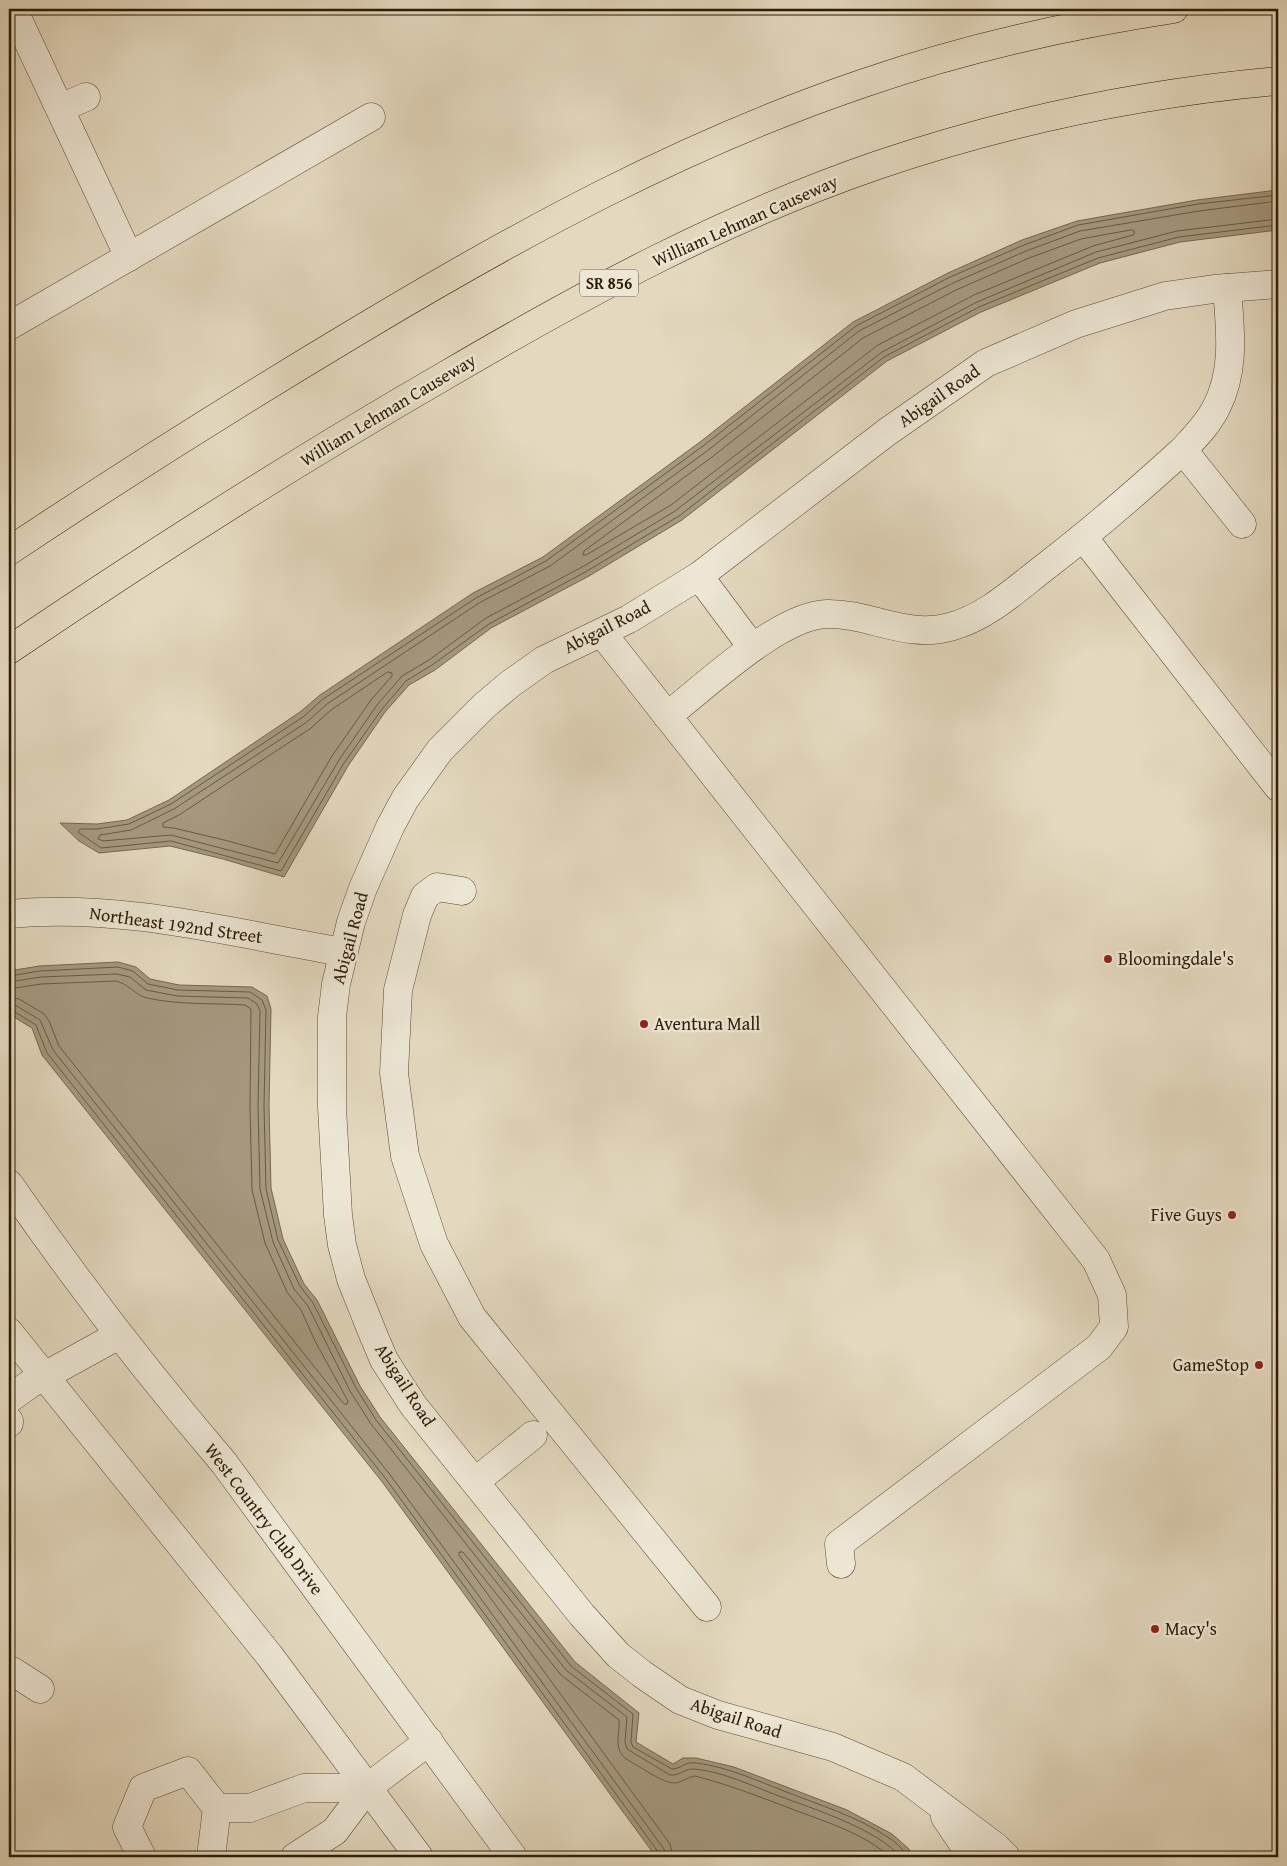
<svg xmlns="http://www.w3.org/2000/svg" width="1287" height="1866" font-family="'Gentium Book Plus',serif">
  <rect width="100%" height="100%" fill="#e4d9bf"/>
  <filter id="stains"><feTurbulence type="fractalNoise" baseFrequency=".004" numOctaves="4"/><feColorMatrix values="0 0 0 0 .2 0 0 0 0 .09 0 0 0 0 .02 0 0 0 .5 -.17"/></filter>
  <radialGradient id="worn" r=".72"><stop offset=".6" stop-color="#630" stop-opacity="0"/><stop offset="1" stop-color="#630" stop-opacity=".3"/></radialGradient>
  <!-- water -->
  <g fill="#a5987f" stroke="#75664e">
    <path d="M 1278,190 L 1278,230 L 1180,242 L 1100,263 L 981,312 L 887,361 L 682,520 L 589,576 L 491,628 L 435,670 L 409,685 L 385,712 L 348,766 L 284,877 L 223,859 L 170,846 L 99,853 L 79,841 L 60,823 L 97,824 L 127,820 L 169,800 L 300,712 L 320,695 L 473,593 L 543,557 L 700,442 L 853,322 L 948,273 L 1022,240 L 1077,221 L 1197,200 Z"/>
    <path d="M 118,962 L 136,967 L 150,979 L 179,985 L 252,987 L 267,996 L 271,1009 L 269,1106 L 271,1188 L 283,1239 L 304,1284 L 317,1300 L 360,1386 L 380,1417 L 575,1662 L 639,1713 L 636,1742 L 673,1764 L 683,1758 L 696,1758 L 734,1767 L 847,1810 L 892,1834 L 909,1849 L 912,1857 L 656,1857 L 383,1483 L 42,1055 L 32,1028 L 9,1014 L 9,971 L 39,966 Z"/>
  </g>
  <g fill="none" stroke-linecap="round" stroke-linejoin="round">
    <!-- shore -->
    <g stroke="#685a42" stroke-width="1">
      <path d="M 1278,195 L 1198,204 L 1078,225 L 1024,245 L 950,277 L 856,326 L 703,446 L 546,561 L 476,598 L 323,699 L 303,717 L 171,804 L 129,824 L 97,829 L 80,829 L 78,832 L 101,848 L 171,841 L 281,871 L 344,763 L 382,709 L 406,681 L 432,665 L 489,624 L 587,571 L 679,516 L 884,357 L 979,307 L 1098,258 L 1179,237 L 1278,225"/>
      <path d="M 1278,201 L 1199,211 L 1080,231 L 1026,251 L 953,283 L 859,331 L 707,451 L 550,566 L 479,603 L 327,704 L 307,722 L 174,809 L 131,830 L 100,835 L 98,839 L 103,841 L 171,835 L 278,863 L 339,760 L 377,705 L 402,676 L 429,660 L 486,618 L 584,566 L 675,511 L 882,352 L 977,302 L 1096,252 L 1177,231 L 1278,219"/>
      <path d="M 1132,230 L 1135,232 L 1133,235 L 1093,246 L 974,295 L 878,345 L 671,505 L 586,555 L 583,555 L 584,551 L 712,457 L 863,338 L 956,290 L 1029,258 L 1081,239 Z"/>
      <path d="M 388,672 L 392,673 L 392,676 L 371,700 L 332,756 L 275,854 L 228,841 L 174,828 L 163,827 L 163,823 L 179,815 L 311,728 L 331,710 Z"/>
      <path d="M 9,976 L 40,971 L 118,967 L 133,971 L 148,984 L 178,990 L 250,992 L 262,1000 L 266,1010 L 264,1106 L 266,1189 L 278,1240 L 300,1286 L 313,1303 L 356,1388 L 376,1420 L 571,1666 L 633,1714 L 631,1742 L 633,1747 L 672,1769 C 681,1769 685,1761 697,1763 C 727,1767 756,1780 784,1791 C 819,1805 857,1816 889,1838 C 896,1842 904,1850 907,1857"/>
      <path d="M 9,982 L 41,977 L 117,974 L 130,977 L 146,990 L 177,996 L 248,998 L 257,1004 L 260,1011 L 258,1106 L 260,1189 L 273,1242 L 294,1289 L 308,1306 L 350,1391 L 371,1424 L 566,1670 L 627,1717 L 625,1742 L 627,1749 L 670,1775 C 680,1776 685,1768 695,1769 C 724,1772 752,1786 779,1796 C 811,1808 880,1830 900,1857"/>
      <path d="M 9,989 L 41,984 L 116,981 C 131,985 134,995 147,998 C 179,1005 212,1003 245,1005 L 251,1009 L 250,1107 L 252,1190 L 265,1243 L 287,1292 L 301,1310 L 315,1341 L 348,1401 L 347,1404 L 344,1404 L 59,1046 L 49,1021 L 44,1014 L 19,999 L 9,997"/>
      <path d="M 9,1004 L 15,1005 L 40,1020 L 53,1050 L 391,1476 L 664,1849 L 666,1857"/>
      <path d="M 9,1011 L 13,1011 L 36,1025 L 47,1053 L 386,1479 L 659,1853 L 659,1857"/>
      <path d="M 673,1857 L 670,1844 L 459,1555 L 459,1552 L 463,1552 L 561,1675 L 619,1720 C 620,1735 613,1748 626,1759 C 638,1765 663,1784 676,1783 C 683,1782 687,1777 695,1776 C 730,1785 763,1798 797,1811 C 829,1823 865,1834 890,1857"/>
    </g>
    <!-- minor casing -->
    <g stroke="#5a4a33" stroke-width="29">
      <g id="minor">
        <path d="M 13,9 L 129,257"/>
        <path d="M 60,108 L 86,97"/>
        <path d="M 1227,288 C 1230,328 1236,370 1216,408 C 1208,424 1195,437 1183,450 L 1242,524"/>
        <path d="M 9,326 L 371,117"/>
        <path d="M 1083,537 L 1278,787"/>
        <path d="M 699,576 L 752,647"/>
        <path d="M 602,633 L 1096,1260 L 1112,1295 L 1114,1327 L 1099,1347 L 839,1544 L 841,1564"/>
        <path d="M 667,716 C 705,687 779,615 827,614 C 869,613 906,639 950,627 C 987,617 1015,590 1045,567 C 1093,530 1138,491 1183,450"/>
        <path d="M 462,891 L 437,887 L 425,896 L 417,915 L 398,990 L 394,1073 L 405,1156 L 434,1244 L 472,1317 L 707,1607"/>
        <path d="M 9,914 C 122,903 232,933 343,952"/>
        <path d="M 9,1184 C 76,1281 148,1374 224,1463 L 513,1857"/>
        <path d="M 9,1332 L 269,1655 L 419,1857"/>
        <path d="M 9,1399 L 30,1384 L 119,1335"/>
        <path d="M 9,1421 L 9,1423"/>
        <path d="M 476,1481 L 533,1435"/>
        <path d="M 9,1672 L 12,1671 L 40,1689"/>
        <path d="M 945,1817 L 972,1857"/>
        <path d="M 142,1857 L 127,1827 L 143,1788 L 188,1771 L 217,1808"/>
        <path d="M 211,1857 L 217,1808 L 250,1808 L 304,1788 L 367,1788"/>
        <path d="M 295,1857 L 335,1831 L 367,1788 L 429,1741"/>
        <path d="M 1006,1857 L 996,1847 L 903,1777 L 833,1747 L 718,1715 L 680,1700 L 642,1674 L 618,1655 L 582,1615 L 413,1405 L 384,1360 L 373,1334 L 351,1279 L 342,1245 L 338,1215 L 332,1107 L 332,1017 L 336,984 L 351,922 L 363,888 L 390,827 L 405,799 L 440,750 L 484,706 L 510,684 L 544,660 L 629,619 L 699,576 L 887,432 L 986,363 L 1076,324 L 1165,296 L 1214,289 L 1278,284"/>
      </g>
    </g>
    <!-- highway casing -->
    <g stroke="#2c1b04" stroke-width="29">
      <g id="highway">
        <path d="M 9,551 C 123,475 239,402 356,332 C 519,234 684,144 864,83 C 965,48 1069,25 1174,9"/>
        <path d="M 9,650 C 151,554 297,461 446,375 C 584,294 726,217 878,165 C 1008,121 1142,93 1278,81"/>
      </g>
    </g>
    <!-- minor -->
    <use href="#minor" stroke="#ede6d5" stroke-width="28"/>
    <!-- highway -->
    <use href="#highway" stroke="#e4d9bf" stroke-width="28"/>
  </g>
  <!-- markers -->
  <g fill="#8f2418" stroke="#ede6d5" stroke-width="2">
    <circle cx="1108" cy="959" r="5"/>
    <circle cx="644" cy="1024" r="5"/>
    <circle cx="1232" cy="1215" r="5"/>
    <circle cx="1259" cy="1365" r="5"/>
    <circle cx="1155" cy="1629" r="5"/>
  </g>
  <g text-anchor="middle" stroke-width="5" stroke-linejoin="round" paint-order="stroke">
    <!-- shield labels -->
    <rect fill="#ede6d5" stroke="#665843" stroke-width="1" x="580" y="269.5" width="58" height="27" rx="4"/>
    <g font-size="16" font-weight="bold" fill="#2c1b04">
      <text x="609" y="289">SR 856</text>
    </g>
    <!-- street labels -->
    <g font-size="18" fill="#2c1b04" stroke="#ede6d5">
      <text transform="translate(745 221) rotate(-24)" y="6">William Lehman Causeway</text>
      <text transform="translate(939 396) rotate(-35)" y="6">Abigail Road</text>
      <text transform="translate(388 410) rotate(-31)" y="6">William Lehman Causeway</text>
      <text transform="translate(607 627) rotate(-27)" y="6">Abigail Road</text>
      <text transform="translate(176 925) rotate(8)" y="6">Northeast 192nd Street</text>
      <text transform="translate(350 938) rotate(-75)" y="6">Abigail Road</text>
      <text transform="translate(405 1385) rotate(57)" y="6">Abigail Road</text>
      <text transform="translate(264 1519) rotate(53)" y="6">West Country Club Drive</text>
      <text transform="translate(736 1718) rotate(18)" y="6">Abigail Road</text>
    </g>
    <!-- poi labels -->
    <g font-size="18" fill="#2c1b04" stroke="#ede6d5" text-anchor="start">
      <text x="1118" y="965">Bloomingdale's</text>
      <text x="654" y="1030">Aventura Mall</text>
      <text x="1222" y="1221" text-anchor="end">Five Guys</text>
      <text x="1249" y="1371" text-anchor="end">GameStop</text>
      <text x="1165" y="1635">Macy's</text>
    </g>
  </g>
  <!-- margin -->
  <rect width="1287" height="1866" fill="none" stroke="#e4d9bf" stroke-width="30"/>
  <rect x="10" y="10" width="1267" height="1846" fill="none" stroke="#2c1b04" stroke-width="2.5"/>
  <rect x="15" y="15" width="1257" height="1836" fill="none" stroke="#2c1b04"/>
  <rect width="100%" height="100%" filter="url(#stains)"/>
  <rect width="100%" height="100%" fill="url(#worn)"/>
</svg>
